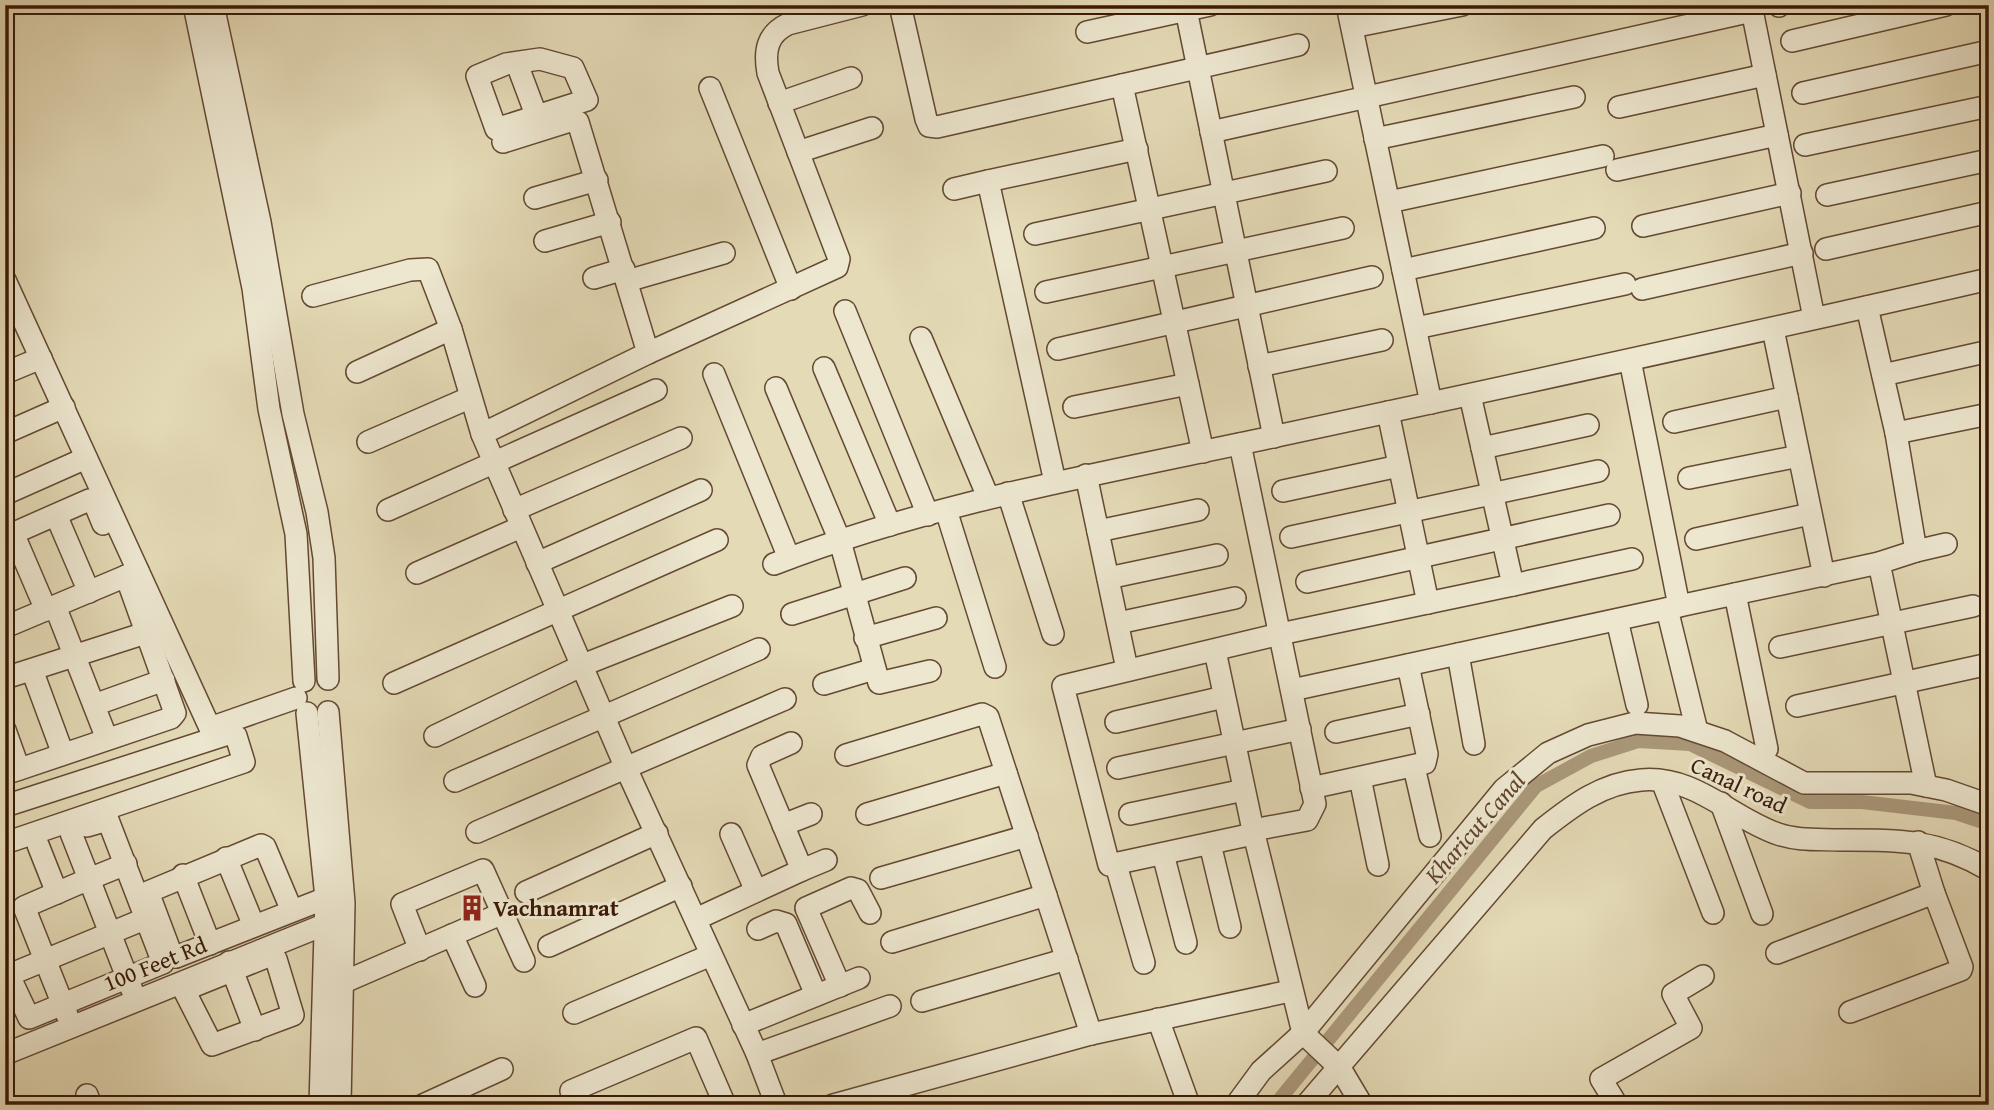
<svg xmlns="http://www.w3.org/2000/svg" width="1994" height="1110" font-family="'Gentium Book Plus',serif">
  <rect width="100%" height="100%" fill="#e4dab6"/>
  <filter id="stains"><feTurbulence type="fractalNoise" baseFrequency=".00286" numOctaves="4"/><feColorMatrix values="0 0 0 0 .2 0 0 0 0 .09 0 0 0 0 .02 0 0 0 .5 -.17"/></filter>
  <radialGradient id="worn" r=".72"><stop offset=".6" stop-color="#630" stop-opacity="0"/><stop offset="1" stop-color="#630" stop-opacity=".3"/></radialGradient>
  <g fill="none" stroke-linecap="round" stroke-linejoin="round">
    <!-- canal -->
    <path stroke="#aa987a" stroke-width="14" d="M 1275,1105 L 1536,786 L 1591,756 L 1638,741 L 1690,744 L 1810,802 L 1862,802 L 1956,813 L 1989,824"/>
    <!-- minor casing -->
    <g stroke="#644933" stroke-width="24">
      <g id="minor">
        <path d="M 194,5 L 253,288 L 269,409 L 296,534 L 304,681"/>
        <path d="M 213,5 L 260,222 L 293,414 L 317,512 L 324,558 L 328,679"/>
        <path d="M 900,5 L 926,119 L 929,126 L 937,127 L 1298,45"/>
        <path d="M 1185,5 L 1274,437"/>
        <path d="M 1347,5 L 1431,403"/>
        <path d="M 1751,5 L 1814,318"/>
        <path d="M 1779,6 L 1780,5"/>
        <path d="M 1352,27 L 1462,5"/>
        <path d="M 1087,32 L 1210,5"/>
        <path d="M 1792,41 L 1946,5"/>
        <path d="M 540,59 L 573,68 L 587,100 L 496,129 L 477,76 L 506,64 Z"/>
        <path d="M 520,72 L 541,128"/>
        <path d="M 1122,85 L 1203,452"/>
        <path d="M 710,88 L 791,289"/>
        <path d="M 1803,93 L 1989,51"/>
        <path d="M 779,103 L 851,78"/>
        <path d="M 1619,107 L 1765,75"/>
        <path d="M 1211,132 L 1752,11"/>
        <path d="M 1375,139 L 1574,97"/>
        <path d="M 503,142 L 573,120 L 578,122 L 648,353"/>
        <path d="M 1805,145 L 1989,106"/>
        <path d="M 798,152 L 872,128"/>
        <path d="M 1617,170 L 1777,135"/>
        <path d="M 954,189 L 988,181"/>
        <path d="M 1827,195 L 1989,160"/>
        <path d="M 535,198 L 597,180"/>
        <path d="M 1389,202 L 1603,156"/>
        <path d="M 1643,226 L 1790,193"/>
        <path d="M 1035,234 L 1326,171"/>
        <path d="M 545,241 L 610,222"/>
        <path d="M 1826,249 L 1989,212"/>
        <path d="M 1403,270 L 1594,228"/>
        <path d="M 594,278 L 624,269"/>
        <path d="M 5,280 L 210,728 L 296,698"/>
        <path d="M 627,281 L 724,253"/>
        <path d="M 1642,289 L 1802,253"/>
        <path d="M 1046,292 L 1343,228"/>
        <path d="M 313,296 L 410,270 L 428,269 L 451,329 L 482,434"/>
        <path d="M 845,311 L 928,515"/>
        <path d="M 1416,328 L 1625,284"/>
        <path d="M 1773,329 L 1824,576"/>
        <path d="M 921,338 L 988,497"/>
        <path d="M 1058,349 L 1372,277"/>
        <path d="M 1259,366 L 1382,340"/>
        <path d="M 824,368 L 890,525"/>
        <path d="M 357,372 L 451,329"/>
        <path d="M 5,373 L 41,358"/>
        <path d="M 714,374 L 789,558"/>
        <path d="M 1883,375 L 1985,352"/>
        <path d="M 776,388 L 840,541 L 879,683 L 930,671"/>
        <path d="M 1074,407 L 1188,384"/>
        <path d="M 1388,412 L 1428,603"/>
        <path d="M 1674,422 L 1787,397"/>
        <path d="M 5,433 L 64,407"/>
        <path d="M 1896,433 L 1989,414"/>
        <path d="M 368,442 L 469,398"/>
        <path d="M 1240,444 L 1315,804 L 1307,820 L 1253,830 L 1303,1033 L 1340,1068 L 1362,1105"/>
        <path d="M 1482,448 L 1588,425"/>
        <path d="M 1086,475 L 1127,669"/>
        <path d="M 1689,478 L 1799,456"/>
        <path d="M 1055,482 L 988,181 L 1137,149"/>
        <path d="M 1283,491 L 1399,466"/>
        <path d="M 1008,493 L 1053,634"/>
        <path d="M 5,494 L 86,458"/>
        <path d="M 388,510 L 656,390"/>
        <path d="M 514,510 L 681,438"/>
        <path d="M 946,510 L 995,667"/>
        <path d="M 56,515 L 89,592"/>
        <path d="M 1098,531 L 1198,510"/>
        <path d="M 13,533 L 46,610"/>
        <path d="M 5,537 L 89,500 L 94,502 L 103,524"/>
        <path d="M 1291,537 L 1598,471"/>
        <path d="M 1696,539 L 1810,514"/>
        <path d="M 1916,551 L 1946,544"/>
        <path d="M 537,563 L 701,490"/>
        <path d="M 1879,563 L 1926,786"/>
        <path d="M 774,564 C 935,502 1104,473 1272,437 C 1511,386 1750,334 1989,279"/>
        <path d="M 417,573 L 521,527"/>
        <path d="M 1108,578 L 1217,555"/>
        <path d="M 1307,582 L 1609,515"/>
        <path d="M 1513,585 L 1632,559"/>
        <path d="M 1735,594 L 1767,749"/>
        <path d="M 55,606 L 107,739"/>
        <path d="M 1679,606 L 1879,563 L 1916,551 L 1896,433 L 1867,307"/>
        <path d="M 1667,609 L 1697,731"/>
        <path d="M 792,614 L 905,578"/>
        <path d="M 1617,620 L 1637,705"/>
        <path d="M 1118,623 L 1235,598"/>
        <path d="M 5,627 L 138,571"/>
        <path d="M 865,638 L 936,618"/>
        <path d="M 1780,647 L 1973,606"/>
        <path d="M 1215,651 L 1253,830"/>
        <path d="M 1458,654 L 1474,744"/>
        <path d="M 32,670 L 63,754"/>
        <path d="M 5,678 L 158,629"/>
        <path d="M 394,683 L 717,540"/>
        <path d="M 824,684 L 874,669"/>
        <path d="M 1292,690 L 1679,606 L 1630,360"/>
        <path d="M 94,705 L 164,680"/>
        <path d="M 1797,706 L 1989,664"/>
        <path d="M 328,712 L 344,903 L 340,1105"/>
        <path d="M 307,713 L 326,898 L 320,1105"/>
        <path d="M 1116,722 L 1224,697"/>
        <path d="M 5,730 L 19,769"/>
        <path d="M 1336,732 L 1419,714"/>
        <path d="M 435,736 L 583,665 L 732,606"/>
        <path d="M 846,755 L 982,714 L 988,717 L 1091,1034"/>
        <path d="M 1414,767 L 1430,836"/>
        <path d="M 1118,768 L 1300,729"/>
        <path d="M 5,774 L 171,718 L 175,713 L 126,576"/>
        <path d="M 1360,778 L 1378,865"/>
        <path d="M 455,781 L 759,649"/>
        <path d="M 1662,781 L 1713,913"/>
        <path d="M 1311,788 L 1425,763 L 1427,754 L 1408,665"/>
        <path d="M 1721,803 L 1762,914"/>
        <path d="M 5,806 L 231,733 L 236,736 L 244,762 L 5,843"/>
        <path d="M 867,814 L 1006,773"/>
        <path d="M 1130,814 L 1244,790"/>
        <path d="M 783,825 L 811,814"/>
        <path d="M 477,832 L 785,699"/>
        <path d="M 71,833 L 89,879 L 126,864"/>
        <path d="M 731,834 L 756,891"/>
        <path d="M 1253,834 L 1109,865 L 1063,686 L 1280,634 L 1513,585 L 1470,395"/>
        <path d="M 1918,842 L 1934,893"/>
        <path d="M 1210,844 L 1230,927"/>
        <path d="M 38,845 L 57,893"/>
        <path d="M 1163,854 L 1186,943"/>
        <path d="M 226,858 L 254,926"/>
        <path d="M 1116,865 L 1144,963"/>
        <path d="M 802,870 L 826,860"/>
        <path d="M 183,875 L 210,944"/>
        <path d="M 881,878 L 1027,836"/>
        <path d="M 526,892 L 657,833"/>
        <path d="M 292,911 L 265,847 L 261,845 L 148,892 L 172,956 L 176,957 L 326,898"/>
        <path d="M 696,919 L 802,870 L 758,765 L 762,756 L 791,743"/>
        <path d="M 758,929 L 776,921 L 786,924 L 816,995"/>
        <path d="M 452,935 L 475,986"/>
        <path d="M 892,942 L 1046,895"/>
        <path d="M 549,946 L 681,886"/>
        <path d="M 420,950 L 402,904 L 483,870 L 524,961"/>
        <path d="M 1777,953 L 1934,893 L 1962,967 L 1961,970 L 1850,1012"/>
        <path d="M 271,955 L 276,959 L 293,1015 L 212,1045 L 184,990 Z"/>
        <path d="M 229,962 L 255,1030"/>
        <path d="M 5,967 L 29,1018 L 163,963 L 108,820 L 87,826"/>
        <path d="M 9,975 L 147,918"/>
        <path d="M 344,982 L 503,913"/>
        <path d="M 840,986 L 806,908 L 851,888 L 858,890 L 870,913"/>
        <path d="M 922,1001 L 1067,959"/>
        <path d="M 574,1013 L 711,955"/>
        <path d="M 67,1015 L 24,907 L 89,879 L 132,990"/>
        <path d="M 1158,1019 L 1189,1105"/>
        <path d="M 743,1025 L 859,978"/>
        <path d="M 5,1054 L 326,924"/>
        <path d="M 757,1054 L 890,1006"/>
        <path d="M 571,1091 L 696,1038 L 725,1105"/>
        <path d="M 87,1095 L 91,1105"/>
        <path d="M 423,1105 L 502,1069"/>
        <path d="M 773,1105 L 776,1104 L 757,1054 L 625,766 L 482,434 L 648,353 L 837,267 L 839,259 L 768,73 C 764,51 767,34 788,24 L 862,5"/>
        <path d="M 833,1105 L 1091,1034 L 1290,991"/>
        <path d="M 1236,1105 L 1261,1071 L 1303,1033 L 1504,789 L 1548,753 L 1588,735 L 1635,723 L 1680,726 L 1725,741 L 1804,783 L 1911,783 L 1946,790 L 1989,805"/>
        <path d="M 1306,1105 L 1543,829 C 1572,806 1602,783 1641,780 C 1695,775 1731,818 1778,834 C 1798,841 1819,839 1841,840 C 1899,840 1937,839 1989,870"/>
        <path d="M 1617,1105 L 1601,1079 L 1691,1028 L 1673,994 L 1703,976"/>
      </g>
    </g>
    <!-- minor -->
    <use href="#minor" stroke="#ede7d0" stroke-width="21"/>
  </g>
  <!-- icons -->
  <defs>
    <g id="building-bare" transform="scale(2.1)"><path d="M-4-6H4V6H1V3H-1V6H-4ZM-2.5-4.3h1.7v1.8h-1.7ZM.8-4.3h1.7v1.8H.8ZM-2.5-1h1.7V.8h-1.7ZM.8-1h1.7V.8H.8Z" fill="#8f2418" stroke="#ede7d0" stroke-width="2.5" paint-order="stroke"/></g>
  </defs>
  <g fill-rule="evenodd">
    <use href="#building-bare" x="472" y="908"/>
  </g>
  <g text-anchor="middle" stroke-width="6" stroke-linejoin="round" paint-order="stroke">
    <!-- street labels -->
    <g font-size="23" fill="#3a1907" stroke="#ede7d0">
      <text transform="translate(1739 785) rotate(25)" y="8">Canal road</text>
      <text transform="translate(155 964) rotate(-22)" y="8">100 Feet Rd</text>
    </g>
    <!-- poi labels -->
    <g font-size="23" font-weight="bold" fill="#3a1907" stroke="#ede7d0" text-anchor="start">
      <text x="493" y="916">Vachnamrat</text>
    </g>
    <!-- water labels -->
    <g font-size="24" font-style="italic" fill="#61452f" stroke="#ede7d0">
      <text transform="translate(1475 828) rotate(-49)" y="8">Kharicut Canal</text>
    </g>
  </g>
  <!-- margin -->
  <rect width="1994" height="1110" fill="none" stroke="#e4dab6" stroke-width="28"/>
  <rect x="7" y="7" width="1980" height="1096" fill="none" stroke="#3a1907" stroke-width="3.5"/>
  <rect x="14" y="14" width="1966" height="1082" fill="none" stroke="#3a1907" stroke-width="2"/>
  <rect width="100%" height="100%" filter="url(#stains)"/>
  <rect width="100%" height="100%" fill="url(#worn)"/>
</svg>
